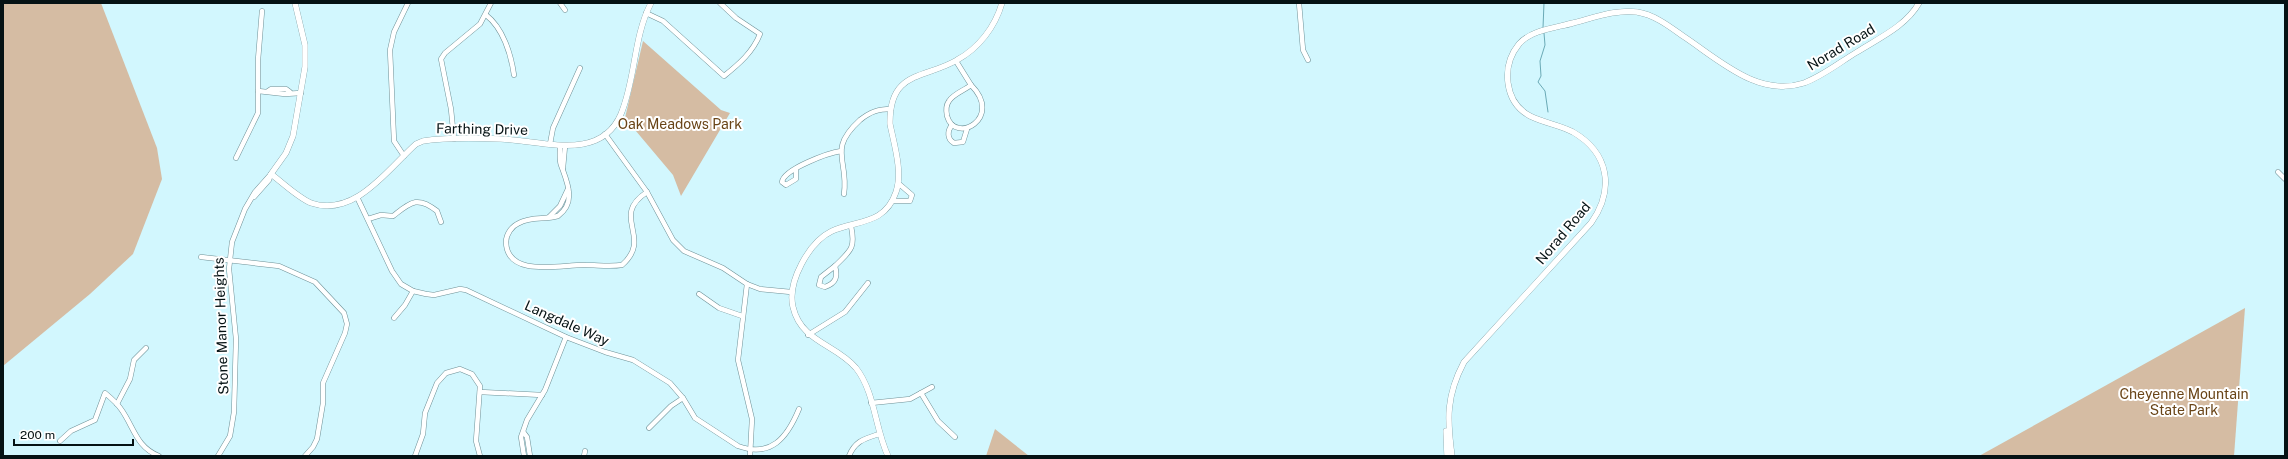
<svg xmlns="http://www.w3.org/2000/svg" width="2288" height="459" font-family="'Public Sans',sans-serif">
  <rect width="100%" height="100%" fill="#d2f7fe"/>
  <!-- green -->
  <g fill="#d5bca3">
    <path d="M 3,3 L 101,3 L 157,148 L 162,179 L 133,254 L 90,294 L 3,366 Z"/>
    <path d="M 643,41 L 721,110 L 730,113 L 681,196 L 673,175 L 625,118 Z"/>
    <path d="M 2245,308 L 2234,456 L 1979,456 Z"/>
    <path d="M 995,429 L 1029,456 L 986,456 Z"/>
  </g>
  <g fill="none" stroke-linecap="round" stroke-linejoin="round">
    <!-- stream -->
    <g stroke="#6aaab6" stroke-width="1">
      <path d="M 1543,28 L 1544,3"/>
      <path d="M 1544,33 L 1545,45 L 1540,61 L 1541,76 L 1538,82 L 1545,91 L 1548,112"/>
    </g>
    <!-- minor casing -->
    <g stroke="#6e9197" stroke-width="5.5">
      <g id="minor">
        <path d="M 560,3 L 565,10"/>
        <path d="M 1299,3 L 1303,50 L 1308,60"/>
        <path d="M 646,13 L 663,21 L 724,76 C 739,64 753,52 760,34 L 736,18 L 720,3"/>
        <path d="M 486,15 C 503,28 511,54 514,75"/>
        <path d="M 956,61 L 971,85"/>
        <path d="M 971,85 C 1004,118 955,145 947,116 C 946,111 946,105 949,101 C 953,94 965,90 971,85 Z"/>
        <path d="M 258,91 L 285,94 L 301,93"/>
        <path d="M 268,91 L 271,89 L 286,89 L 290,92"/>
        <path d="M 952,125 C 947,131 947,139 954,143 L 963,142 L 967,129"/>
        <path d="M 605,134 L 647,192 L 673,240 L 684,251 L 723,268 L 747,284 L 760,289 L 791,292"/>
        <path d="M 454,139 L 451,109 L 441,59 L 445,53 L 480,24 L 491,3"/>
        <path d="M 550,144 L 553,128 L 580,68"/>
        <path d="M 560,146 C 560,151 559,160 561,165 C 567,182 577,202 558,216 C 545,220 531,216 519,223 C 512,226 506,234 506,242 C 507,279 563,264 585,265 C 598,265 610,267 622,265 C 654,237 609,217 647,192"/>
        <path d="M 404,156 L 394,141 L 390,50 L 394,32 L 408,3"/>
        <path d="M 236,158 L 258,113 L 258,60 L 262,11"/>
        <path d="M 563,168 L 565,146"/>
        <path d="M 796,169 L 796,179 L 786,185 L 782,182 C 784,169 828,153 841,151"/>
        <path d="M 2278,172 L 2285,179"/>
        <path d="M 844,194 C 849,160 827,150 860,120 C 870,112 878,109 891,109"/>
        <path d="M 254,197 L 269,180 L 271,174"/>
        <path d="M 357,197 L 392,271 L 401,284 L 413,291 L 426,294 L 434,295 L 460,289 L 466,290 L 566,337 L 605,352 L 633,360 L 670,383 L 683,398 L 695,418 L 738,446 C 771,458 787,438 799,409"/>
        <path d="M 892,201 L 910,201 L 912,195 L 898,183"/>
        <path d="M 549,217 L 560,206 L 568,189"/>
        <path d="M 368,219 L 381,215 L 393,216 C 410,203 417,195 437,211 L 441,222"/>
        <path d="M 201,257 L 279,266 L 315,282 L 344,313 L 347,324 L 345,333 L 323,383 L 323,403 L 317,439 L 313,447 L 305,456"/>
        <path d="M 835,266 C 838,277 836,283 825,287 L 819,285 L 821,277 Z"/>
        <path d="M 835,266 C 850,251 856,249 851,226"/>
        <path d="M 747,284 L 738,360 L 752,419 L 750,456"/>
        <path d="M 699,294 L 719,308 L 742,316"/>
        <path d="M 394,318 L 405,305 L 413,291"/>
        <path d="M 808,335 L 845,312 L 868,283"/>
        <path d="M 480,392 L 542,395"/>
        <path d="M 921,393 L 938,421 L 955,437"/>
        <path d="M 871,403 L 910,399 L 932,387"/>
        <path d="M 117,404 L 130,379 L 134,360 L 146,348"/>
        <path d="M 649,428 L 671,406 L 683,398"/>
        <path d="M 524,433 L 527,437 L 530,456"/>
        <path d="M 60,441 L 71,431 L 95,420 L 105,393 C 111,398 117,403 121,409 C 134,427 136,447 159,456"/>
        <path d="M 218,456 L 230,436 L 234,412 L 236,339 L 229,269 L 232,242 L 245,209 L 255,192 L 271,174"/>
        <path d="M 415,456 L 423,434 L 425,413 L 437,383 L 446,373 L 460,369 L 472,374 L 480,386 L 476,441 L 480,456"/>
        <path d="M 524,456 L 521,437 L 527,420 L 545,390 L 566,337"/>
        <path d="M 584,456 L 585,451"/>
        <path d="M 849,456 C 855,441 864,439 879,434"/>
      </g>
    </g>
    <!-- tertiary casing -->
    <g stroke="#6e9197" stroke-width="6">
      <g id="tertiary">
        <path d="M 295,3 L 305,45 L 305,67 L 293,136 L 286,153 L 271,174 C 283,183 297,197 311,203 C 355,218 388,169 416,144 L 423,141 C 448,137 476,138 501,139 C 541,140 600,163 621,114 C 636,78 633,38 651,3"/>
        <path d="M 1446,431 L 1447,456"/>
        <path d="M 888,456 C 875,429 875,392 856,368 C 836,344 801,342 793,307 C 787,282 809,242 832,231 C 857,220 885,225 896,192 C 903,172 894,144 890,124 C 889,70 925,79 957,60 C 979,48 995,27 1002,3"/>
        <path d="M 1452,456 C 1447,419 1446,396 1464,362 L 1591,223 C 1615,189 1609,153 1573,132 C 1560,125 1544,123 1530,116 C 1504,102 1501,66 1519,44 C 1531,30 1555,28 1573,23 C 1593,18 1616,9 1637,12 C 1655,15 1669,26 1683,36 C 1718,59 1758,98 1804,83 C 1823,76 1840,62 1857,52 C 1879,38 1906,26 1919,3"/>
      </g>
    </g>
    <!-- minor -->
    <use href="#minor" stroke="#fff" stroke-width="4.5"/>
    <!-- tertiary -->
    <use href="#tertiary" stroke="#fff" stroke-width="5.5"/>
  </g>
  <g text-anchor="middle" stroke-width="4" stroke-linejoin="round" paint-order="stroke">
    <!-- street labels -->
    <g font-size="14" fill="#051214" stroke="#fff">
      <text transform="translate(1841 47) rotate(-31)" y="5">Norad Road</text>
      <text transform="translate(482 129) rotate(1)" y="5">Farthing Drive</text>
      <text transform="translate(1563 233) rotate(-50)" y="5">Norad Road</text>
      <text transform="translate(567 323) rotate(24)" y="5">Langdale Way</text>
      <text transform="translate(221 326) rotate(-92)" y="5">Stone Manor Heights</text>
    </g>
    <!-- park labels -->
    <g font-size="14" fill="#694417" stroke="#fff">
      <text x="680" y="129">Oak Meadows Park</text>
      <text x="2184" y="399">Cheyenne Mountain<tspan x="2184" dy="16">State Park</tspan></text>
    </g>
  </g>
  <!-- border -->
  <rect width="2288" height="459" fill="none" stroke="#051214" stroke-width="8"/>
  <!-- scale -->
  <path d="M14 439v6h119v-6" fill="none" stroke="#051214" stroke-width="2"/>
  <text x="20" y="439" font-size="12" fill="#051214" stroke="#ffffff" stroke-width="3" paint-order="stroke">200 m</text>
</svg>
